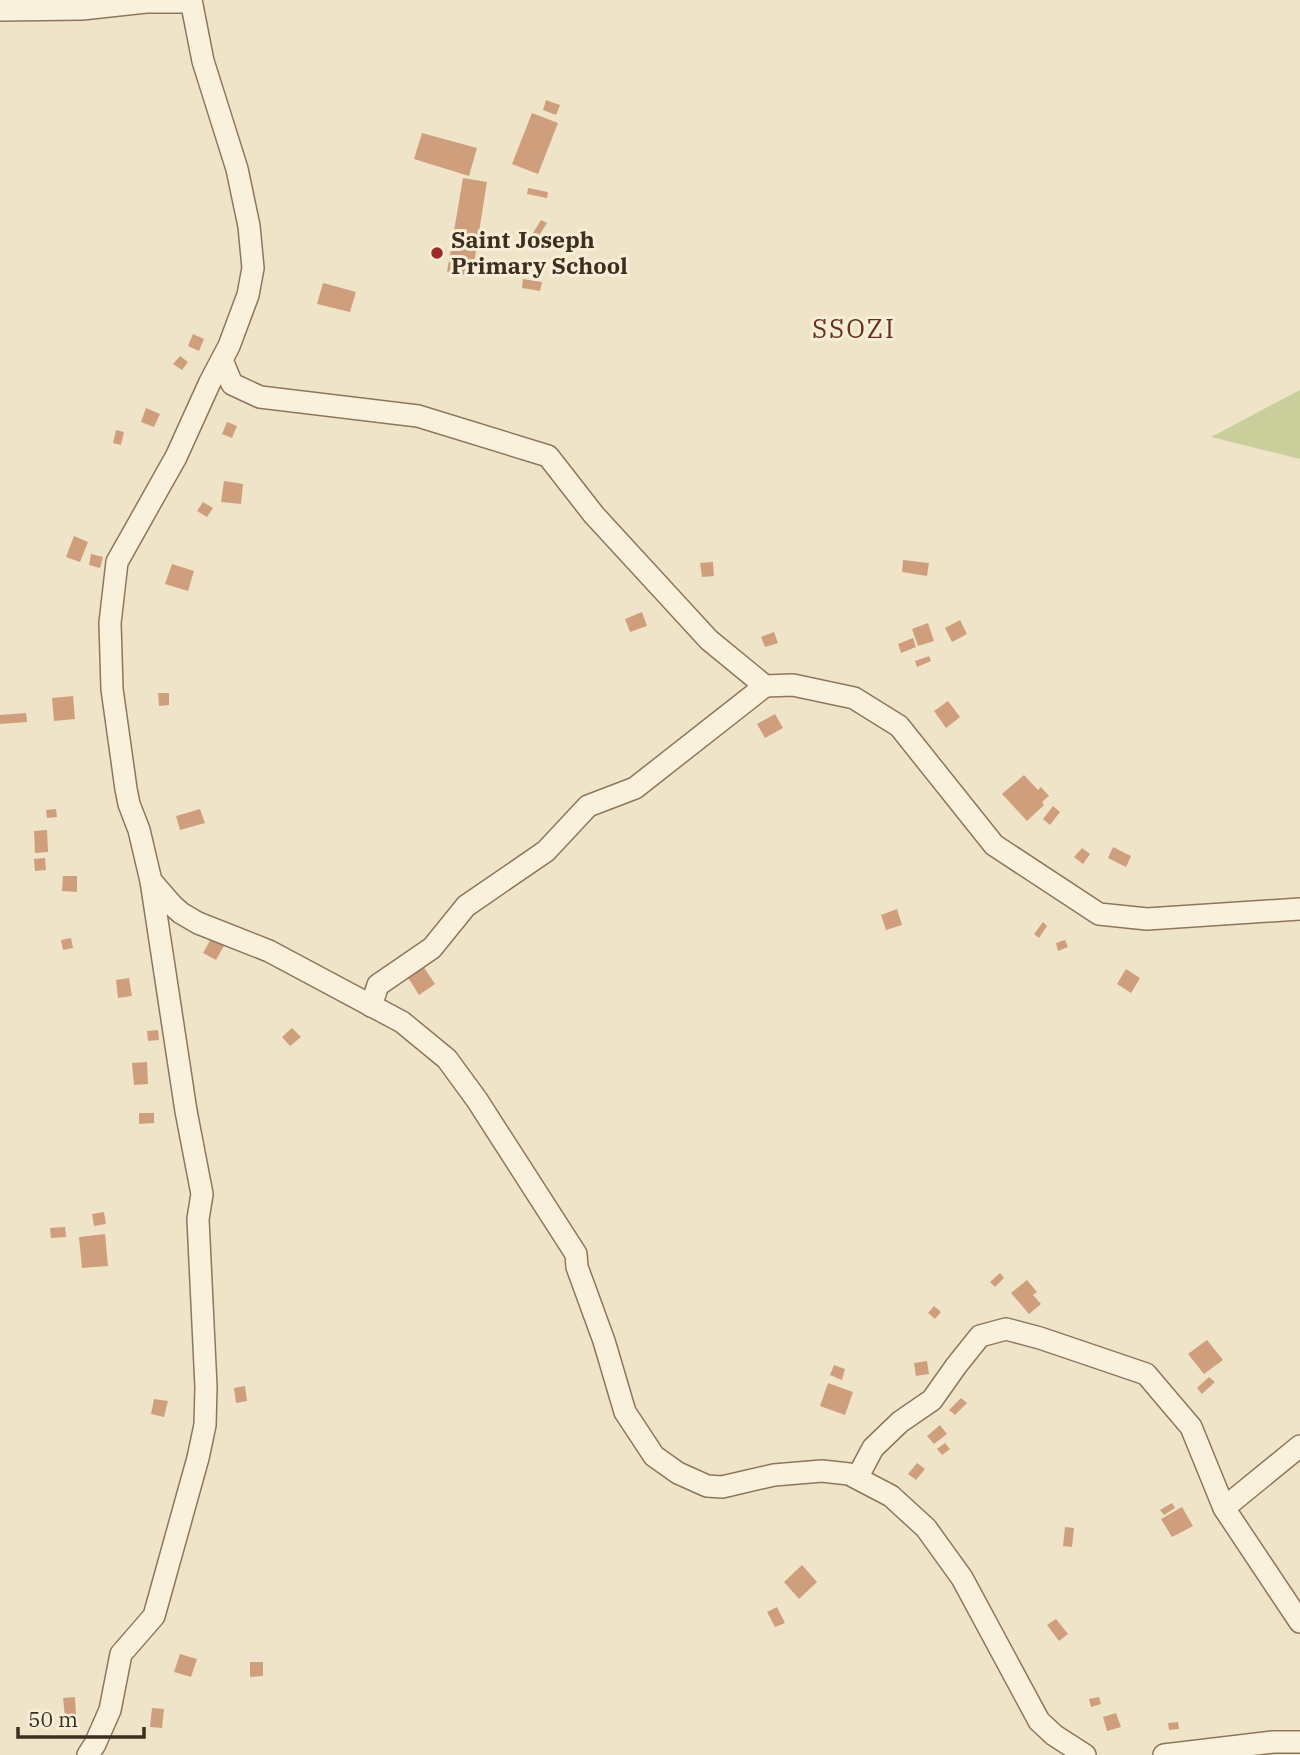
<svg xmlns="http://www.w3.org/2000/svg" width="1300" height="1755" font-family="'IBM Plex Serif',serif">
  <rect width="100%" height="100%" fill="#f0e4c8"/>
  <!-- green -->
  <path fill="#c9cf9b" d="M 1300,390 L 1300,459 L 1211,437 Z"/>
  <!-- building -->
  <g fill="#cf9f7d">
    <path d="M 546,100 L 560,105 L 556,115 L 543,110 Z"/>
    <path d="M 532,113 L 558,123 L 538,174 L 512,164 Z"/>
    <path d="M 422,133 L 477,148 L 469,176 L 414,159 Z"/>
    <path d="M 463,178 L 487,182 L 472,276 L 447,272 Z"/>
    <path d="M 528,188 L 548,192 L 547,198 L 527,194 Z"/>
    <path d="M 541,220 L 547,223 L 538,237 L 533,233 Z"/>
    <path d="M 523,279 L 542,282 L 540,291 L 522,288 Z"/>
    <path d="M 323,283 L 356,292 L 350,312 L 317,304 Z"/>
    <path d="M 193,334 L 204,339 L 199,351 L 188,346 Z"/>
    <path d="M 180,356 L 188,362 L 182,370 L 173,364 Z"/>
    <path d="M 146,408 L 160,414 L 154,427 L 141,422 Z"/>
    <path d="M 227,422 L 237,426 L 232,438 L 222,434 Z"/>
    <path d="M 116,430 L 124,432 L 121,445 L 113,443 Z"/>
    <path d="M 224,481 L 243,484 L 241,504 L 221,502 Z"/>
    <path d="M 203,502 L 213,508 L 207,517 L 197,511 Z"/>
    <path d="M 74,536 L 88,542 L 80,562 L 66,557 Z"/>
    <path d="M 91,554 L 103,557 L 100,568 L 89,565 Z"/>
    <path d="M 903,560 L 929,563 L 927,576 L 902,572 Z"/>
    <path d="M 713,562 L 714,576 L 702,577 L 700,563 Z"/>
    <path d="M 172,564 L 194,571 L 188,591 L 165,584 Z"/>
    <path d="M 642,612 L 647,626 L 630,632 L 625,619 Z"/>
    <path d="M 960,620 L 967,634 L 952,642 L 945,628 Z"/>
    <path d="M 928,623 L 934,641 L 918,646 L 912,629 Z"/>
    <path d="M 774,632 L 778,643 L 765,647 L 761,637 Z"/>
    <path d="M 913,638 L 916,647 L 901,653 L 898,644 Z"/>
    <path d="M 929,656 L 931,661 L 917,667 L 915,661 Z"/>
    <path d="M 158,693 L 169,693 L 169,705 L 159,706 Z"/>
    <path d="M 73,696 L 75,719 L 54,721 L 52,698 Z"/>
    <path d="M 948,701 L 960,717 L 946,728 L 934,711 Z"/>
    <path d="M 26,713 L 27,722 L 0,724 L 0,715 Z"/>
    <path d="M 775,714 L 783,728 L 765,738 L 757,724 Z"/>
    <path d="M 1024,775 L 1038,790 L 1041,787 L 1049,796 L 1042,802 L 1044,805 L 1027,821 L 1002,794 Z"/>
    <path d="M 1053,806 L 1060,812 L 1050,825 L 1043,819 Z"/>
    <path d="M 56,809 L 57,817 L 47,818 L 46,810 Z"/>
    <path d="M 200,809 L 205,823 L 180,830 L 176,816 Z"/>
    <path d="M 47,830 L 48,852 L 35,853 L 34,831 Z"/>
    <path d="M 1113,847 L 1131,856 L 1126,867 L 1108,858 Z"/>
    <path d="M 1082,848 L 1090,854 L 1083,864 L 1074,857 Z"/>
    <path d="M 45,858 L 46,870 L 35,871 L 34,859 Z"/>
    <path d="M 63,876 L 77,876 L 77,892 L 62,891 Z"/>
    <path d="M 897,909 L 902,925 L 886,930 L 881,915 Z"/>
    <path d="M 1043,922 L 1047,926 L 1039,938 L 1034,934 Z"/>
    <path d="M 212,937 L 225,944 L 216,960 L 203,953 Z"/>
    <path d="M 71,938 L 73,948 L 63,950 L 61,940 Z"/>
    <path d="M 1065,940 L 1068,947 L 1058,951 L 1056,943 Z"/>
    <path d="M 423,966 L 435,984 L 419,995 L 407,976 Z"/>
    <path d="M 1126,969 L 1140,978 L 1131,993 L 1117,984 Z"/>
    <path d="M 129,978 L 132,996 L 118,998 L 116,980 Z"/>
    <path d="M 292,1028 L 301,1037 L 290,1046 L 282,1037 Z"/>
    <path d="M 158,1030 L 159,1040 L 148,1041 L 147,1031 Z"/>
    <path d="M 147,1062 L 148,1084 L 134,1085 L 132,1063 Z"/>
    <path d="M 139,1113 L 154,1113 L 154,1123 L 139,1124 Z"/>
    <path d="M 104,1212 L 106,1224 L 94,1226 L 92,1214 Z"/>
    <path d="M 65,1227 L 66,1237 L 51,1238 L 50,1228 Z"/>
    <path d="M 105,1234 L 108,1266 L 82,1268 L 79,1237 Z"/>
    <path d="M 1000,1273 L 1004,1278 L 995,1287 L 990,1282 Z"/>
    <path d="M 1027,1280 L 1037,1292 L 1033,1295 L 1041,1304 L 1029,1314 L 1011,1293 Z"/>
    <path d="M 934,1306 L 941,1312 L 935,1319 L 928,1313 Z"/>
    <path d="M 1207,1340 L 1223,1360 L 1204,1374 L 1188,1354 Z"/>
    <path d="M 927,1361 L 929,1374 L 916,1376 L 914,1363 Z"/>
    <path d="M 834,1365 L 845,1369 L 842,1380 L 830,1375 Z"/>
    <path d="M 1209,1377 L 1215,1382 L 1202,1394 L 1197,1388 Z"/>
    <path d="M 828,1383 L 853,1392 L 845,1415 L 820,1406 Z"/>
    <path d="M 245,1386 L 247,1401 L 236,1403 L 234,1388 Z"/>
    <path d="M 961,1398 L 967,1403 L 955,1415 L 949,1410 Z"/>
    <path d="M 154,1399 L 168,1401 L 164,1417 L 151,1414 Z"/>
    <path d="M 940,1425 L 947,1434 L 934,1444 L 927,1436 Z"/>
    <path d="M 945,1443 L 950,1449 L 942,1455 L 937,1449 Z"/>
    <path d="M 917,1463 L 925,1469 L 916,1480 L 908,1474 Z"/>
    <path d="M 1172,1503 L 1175,1508 L 1164,1515 L 1160,1510 Z"/>
    <path d="M 1182,1507 L 1193,1526 L 1172,1537 L 1161,1519 Z"/>
    <path d="M 1065,1527 L 1074,1528 L 1072,1547 L 1063,1546 Z"/>
    <path d="M 802,1565 L 817,1582 L 799,1599 L 784,1582 Z"/>
    <path d="M 777,1607 L 785,1623 L 775,1627 L 767,1612 Z"/>
    <path d="M 1056,1619 L 1068,1634 L 1059,1641 L 1047,1625 Z"/>
    <path d="M 180,1654 L 197,1659 L 191,1677 L 174,1672 Z"/>
    <path d="M 250,1662 L 263,1662 L 263,1676 L 250,1677 Z"/>
    <path d="M 75,1697 L 76,1716 L 65,1717 L 63,1698 Z"/>
    <path d="M 1099,1697 L 1101,1704 L 1091,1707 L 1089,1699 Z"/>
    <path d="M 152,1708 L 164,1709 L 162,1728 L 150,1727 Z"/>
    <path d="M 1116,1713 L 1121,1727 L 1107,1731 L 1103,1717 Z"/>
    <path d="M 1178,1722 L 1179,1729 L 1169,1730 L 1168,1723 Z"/>
  </g>
  <g fill="none" stroke-linecap="round" stroke-linejoin="round">
    <!-- minor casing -->
    <g stroke="#8d765c" stroke-width="24">
      <g id="minor">
        <path d="M 0,10 L 82,9 L 146,2 L 191,2"/>
        <path d="M 222,360 L 232,384 L 260,397 L 418,416 L 548,456 L 594,515 L 709,640 L 765,686 L 793,685 L 854,698 L 899,726 L 994,845 L 1099,914 L 1147,919 L 1300,909"/>
        <path d="M 151,881 L 172,905 L 181,913 L 198,923 L 269,951 L 402,1022 L 447,1059 L 477,1100 L 576,1254 L 577,1267 L 604,1341 L 625,1412 L 654,1456 L 678,1473 L 707,1486 L 722,1487 L 774,1475 L 822,1471 L 849,1474 L 891,1496 L 926,1528 L 962,1578 L 1039,1721 L 1054,1735 L 1085,1755"/>
        <path d="M 371,1006 L 378,985 L 432,948 L 466,906 L 546,851 L 588,806 L 635,788 L 765,686"/>
        <path d="M 857,1478 L 873,1448 L 900,1422 L 932,1400 L 956,1366 L 980,1336 L 1006,1329 L 1040,1338 L 1146,1374 L 1191,1427 L 1224,1508 L 1300,1622"/>
        <path d="M 1224,1508 L 1300,1446"/>
        <path d="M 88,1755 L 95,1744 L 110,1710 L 121,1654 L 154,1616 L 198,1458 L 205,1425 L 206,1387 L 198,1219 L 202,1194 L 186,1111 L 151,881 L 139,830 L 129,804 L 126,789 L 112,689 L 110,623 L 117,562 L 176,457 L 210,382 L 229,346 L 248,295 L 253,268 L 249,226 L 237,169 L 203,61 L 191,0"/>
        <path d="M 1164,1755 L 1273,1742 L 1300,1742"/>
      </g>
    </g>
    <!-- minor -->
    <use href="#minor" stroke="#faf1dc" stroke-width="21"/>
  </g>
  <!-- markers -->
  <circle fill="#9e2a2b" stroke="#f7eed8" stroke-width="2.5" cx="437" cy="253" r="7"/>
  <g text-anchor="middle" stroke-width="6" stroke-linejoin="round" paint-order="stroke">
    <!-- poi labels -->
    <g font-size="23" font-weight="bold" fill="#3d2e20" stroke="#f7eed8" text-anchor="start">
      <text x="451" y="248">Saint Joseph<tspan x="451" dy="26">Primary School</tspan></text>
    </g>
    <!-- quarter labels -->
    <g font-size="26" letter-spacing="2" fill="#6b2e1e" stroke="#f7eed8">
      <text x="854" y="338">SSOZI</text>
    </g>
  </g>
  <!-- scale -->
  <path d="M18 1727v10h126v-10" fill="none" stroke="#3d2e20" stroke-width="3.5"/>
  <text x="28" y="1727" font-size="21" fill="#3d2e20" stroke="#f7eed8" stroke-width="5" paint-order="stroke">50 m</text>
</svg>
